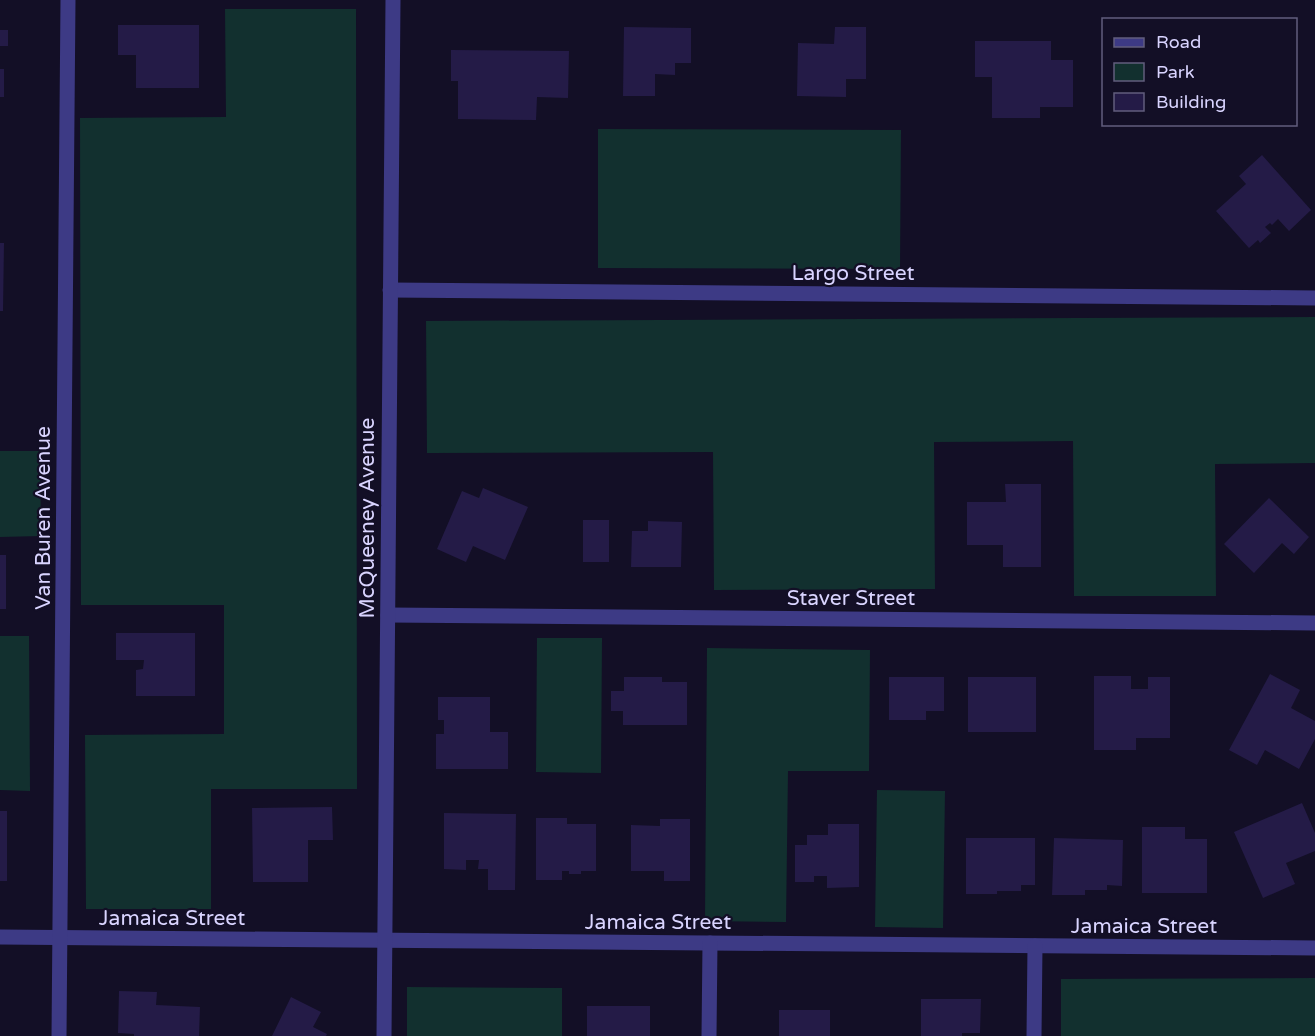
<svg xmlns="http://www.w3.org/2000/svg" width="1315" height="1036" font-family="'Varela Round',sans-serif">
  <rect width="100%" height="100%" fill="#130f26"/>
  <!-- green -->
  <g fill="#12302f">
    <path d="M 225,9 L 356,9 L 357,789 L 211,789 L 211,909 L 86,909 L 85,735 L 224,734 L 224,605 L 81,605 L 80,118 L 226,117 Z"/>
    <path d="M 598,129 L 901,130 L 900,269 L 598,268 Z"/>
    <path d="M 1315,317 L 1315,463 L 1215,464 L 1216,596 L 1074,596 L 1073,441 L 934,442 L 935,589 L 714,590 L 713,452 L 427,453 L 426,321 Z"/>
    <path d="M 0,451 L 40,451 L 41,536 L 0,537 Z"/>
    <path d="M 0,636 L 29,636 L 30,791 L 0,790 Z"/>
    <path d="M 537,638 L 602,638 L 601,773 L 536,772 Z"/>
    <path d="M 707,648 L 870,650 L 869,771 L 788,771 L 786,922 L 705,921 Z"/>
    <path d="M 877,790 L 945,791 L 943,928 L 875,927 Z"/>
    <path d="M 1315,978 L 1315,1036 L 1061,1036 L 1061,979 Z"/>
    <path d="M 407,987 L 562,988 L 562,1036 L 407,1036 Z"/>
  </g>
  <!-- building -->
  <g fill="#241b47">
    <path d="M 118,25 L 199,25 L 199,88 L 136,88 L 136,55 L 118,55 Z"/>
    <path d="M 624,27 L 691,28 L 691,63 L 675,63 L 675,75 L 655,74 L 655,96 L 623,96 Z"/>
    <path d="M 835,27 L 866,27 L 866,79 L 846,79 L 846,97 L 797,96 L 798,43 L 834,44 Z"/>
    <rect x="0" y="30" width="8" height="16"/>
    <path d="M 975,41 L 1051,41 L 1051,60 L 1073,60 L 1073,107 L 1040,107 L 1040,118 L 992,118 L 992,77 L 975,77 Z"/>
    <path d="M 451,50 L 569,51 L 568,98 L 537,97 L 536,120 L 458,119 L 458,81 L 451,81 Z"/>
    <rect x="0" y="69" width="4" height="28"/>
    <path d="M 1262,155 L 1311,210 L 1289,231 L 1278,219 L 1272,225 L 1270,223 L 1265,227 L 1271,233 L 1260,243 L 1258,240 L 1249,248 L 1216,211 L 1246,184 L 1239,176 Z"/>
    <path d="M 0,243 L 4,243 L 3,311 L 0,311 Z"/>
    <path d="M 1005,484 L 1041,484 L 1041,567 L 1003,567 L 1003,545 L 967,545 L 967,502 L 1006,502 Z"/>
    <path d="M 483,488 L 528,507 L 505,560 L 473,546 L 466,562 L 437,549 L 462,491 L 479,498 Z"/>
    <path d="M 1269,498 L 1309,537 L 1294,554 L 1282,543 L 1254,573 L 1224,544 Z"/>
    <rect x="583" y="520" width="26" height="42"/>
    <path d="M 648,521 L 682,522 L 681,567 L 631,567 L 632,531 L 648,531 Z"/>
    <rect x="0" y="555" width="6" height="54"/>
    <path d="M 116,633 L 195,633 L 195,696 L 136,696 L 136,670 L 143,669 L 144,660 L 116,660 Z"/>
    <path d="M 1270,674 L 1300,690 L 1291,708 L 1315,721 L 1315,739 L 1299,769 L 1265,750 L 1257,765 L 1229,750 Z"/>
    <path d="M 1094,676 L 1131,676 L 1131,689 L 1148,689 L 1148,677 L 1170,677 L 1170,738 L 1136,738 L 1136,750 L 1094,750 Z"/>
    <path d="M 624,677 L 662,677 L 662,682 L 687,682 L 687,725 L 623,725 L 623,711 L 611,711 L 611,691 L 624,691 Z"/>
    <path d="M 889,677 L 944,677 L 944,711 L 926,711 L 926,720 L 889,720 Z"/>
    <rect x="968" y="677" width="68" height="55"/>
    <path d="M 438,697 L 490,697 L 490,732 L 508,732 L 508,769 L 436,769 L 436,734 L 444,734 L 444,720 L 438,720 Z"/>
    <path d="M 1302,803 L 1315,833 L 1315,851 L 1286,863 L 1295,884 L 1263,898 L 1234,832 Z"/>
    <path d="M 332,807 L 333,840 L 308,840 L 308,882 L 253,882 L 252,808 Z"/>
    <rect x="0" y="811" width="7" height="70"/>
    <path d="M 444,813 L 516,814 L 515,890 L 488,890 L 488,869 L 478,869 L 479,860 L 466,860 L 466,870 L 444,869 Z"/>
    <path d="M 536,818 L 567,818 L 567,824 L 596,824 L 596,871 L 581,871 L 581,874 L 569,874 L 569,871 L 562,871 L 562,880 L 536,880 Z"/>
    <path d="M 660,819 L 690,819 L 690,881 L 664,881 L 664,871 L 631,871 L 631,825 L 660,826 Z"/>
    <path d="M 828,824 L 859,824 L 859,887 L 827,888 L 827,876 L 814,876 L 814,882 L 795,882 L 795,845 L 807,845 L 807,835 L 828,835 Z"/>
    <path d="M 1142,827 L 1185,827 L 1185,839 L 1207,839 L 1207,893 L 1142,893 Z"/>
    <path d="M 966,838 L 1035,838 L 1035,885 L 1021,885 L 1021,891 L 997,891 L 997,894 L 966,894 Z"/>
    <path d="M 1054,838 L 1123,840 L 1122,886 L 1107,885 L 1107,890 L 1085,890 L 1085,895 L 1052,895 Z"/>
    <path d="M 119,991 L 157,992 L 156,1005 L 200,1007 L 199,1036 L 134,1036 L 134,1034 L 118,1033 Z"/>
    <path d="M 291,997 L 321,1012 L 313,1027 L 327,1034 L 326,1036 L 272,1036 Z"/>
    <path d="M 921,999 L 981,999 L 980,1033 L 962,1033 L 962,1036 L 921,1036 Z"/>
    <rect x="587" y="1006" width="63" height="30"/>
    <rect x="779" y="1010" width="51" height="26"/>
  </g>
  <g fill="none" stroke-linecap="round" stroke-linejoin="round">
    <!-- street -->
    <g stroke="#3d3a85" stroke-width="15">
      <path d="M 390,290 L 1315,298"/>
      <path d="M 388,615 L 1315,623"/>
      <path d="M 0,937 L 1315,948"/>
      <path d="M 59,1036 L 68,0"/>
      <path d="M 384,1036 L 393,0"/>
      <path d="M 709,1036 L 710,943"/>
      <path d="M 1034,1036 L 1035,946"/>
    </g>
  </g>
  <g text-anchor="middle" stroke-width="4.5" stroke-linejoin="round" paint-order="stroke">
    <!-- street labels -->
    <g font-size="21" fill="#d9d4ff" stroke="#130f26">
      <text x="853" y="280">Largo Street</text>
      <text transform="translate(43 518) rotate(-90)" y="7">Van Buren Avenue</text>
      <text transform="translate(367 518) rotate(-90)" y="7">McQueeney Avenue</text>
      <text x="851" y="605">Staver Street</text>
      <text x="172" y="925">Jamaica Street</text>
      <text x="658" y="929">Jamaica Street</text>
      <text x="1144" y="933">Jamaica Street</text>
    </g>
  </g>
  <!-- legend -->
  <rect x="1102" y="18" width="195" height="108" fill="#130f26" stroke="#625e7d" stroke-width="1.5"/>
  <rect x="1114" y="38" width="30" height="9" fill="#3d3a85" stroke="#625e7d" stroke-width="1.5"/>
  <text x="1156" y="48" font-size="18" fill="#d9d4ff">Road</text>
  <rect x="1114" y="63" width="30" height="18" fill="#12302f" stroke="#625e7d" stroke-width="1.5"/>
  <text x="1156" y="78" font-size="18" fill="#d9d4ff">Park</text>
  <rect x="1114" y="93" width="30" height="18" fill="#241b47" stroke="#625e7d" stroke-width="1.5"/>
  <text x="1156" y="108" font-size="18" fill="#d9d4ff">Building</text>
</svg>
